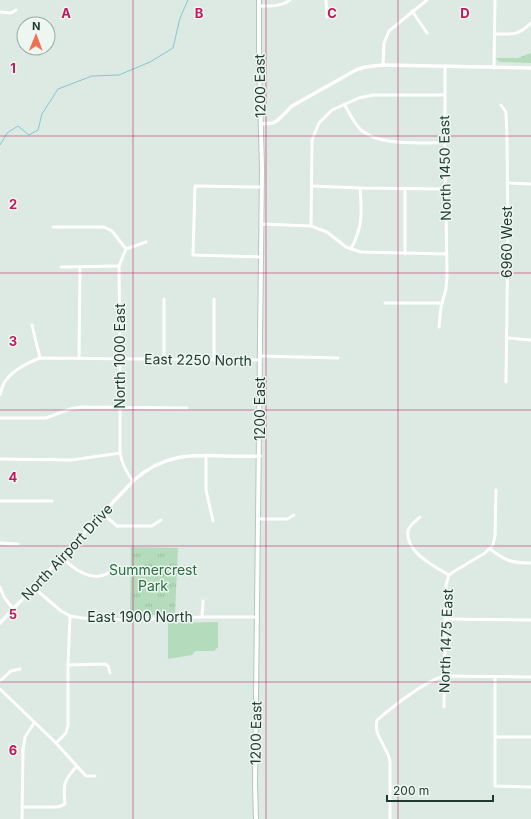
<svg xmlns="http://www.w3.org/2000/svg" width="531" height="819" font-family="Inter,sans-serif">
  <defs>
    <pattern id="park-tufts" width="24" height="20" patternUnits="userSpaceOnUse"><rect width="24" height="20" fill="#b5dbbd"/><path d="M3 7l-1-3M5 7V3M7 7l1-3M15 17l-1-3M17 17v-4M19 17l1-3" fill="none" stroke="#9bbda3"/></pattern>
  </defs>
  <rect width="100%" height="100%" fill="#dde9e3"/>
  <!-- grass -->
  <path fill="#b5dbbd" d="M 218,622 L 218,647 L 214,651 L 195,651 L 192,655 L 168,659 L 168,623 Z"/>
  <!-- park -->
  <g fill="url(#park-tufts)">
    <path d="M 531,53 L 531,63 L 501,62 L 498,61 L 496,58 L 518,58 Z"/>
    <path d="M 131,547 L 178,548 L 175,614 L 130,616 Z"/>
  </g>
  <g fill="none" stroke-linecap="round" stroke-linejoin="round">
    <!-- stream -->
    <path stroke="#83c9d0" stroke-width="1" d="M 0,145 L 7,133 L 18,126 L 29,135 L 38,130 L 42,114 L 58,89 L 92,76 L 119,75 L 150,62 L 173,48 L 180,18 L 188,0"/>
    <!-- secondary casing -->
    <g stroke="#b0c9be" stroke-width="6">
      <path id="secondary" d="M 256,819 L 255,784 L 262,168 L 259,61 L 259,0"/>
    </g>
    <!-- minor -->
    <g stroke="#fff" stroke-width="3">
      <path d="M 326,0 L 327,17"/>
      <path d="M 259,6 C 270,6 281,7 290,0"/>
      <path d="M 412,11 L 427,33"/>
      <path d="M 0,12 L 11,13 L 16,10"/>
      <path d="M 495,34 C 512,34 518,36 531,23"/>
      <path d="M 383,65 L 384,43 L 389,31 L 427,0"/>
      <path d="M 494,68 L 495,0"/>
      <path d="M 344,104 C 349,112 354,123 361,130 C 381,147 420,142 445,143"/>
      <path d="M 501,105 L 506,112 L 507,139 L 508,229 L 506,382"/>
      <path d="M 507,183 L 531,184"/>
      <path d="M 312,186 L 360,188 L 446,189"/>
      <path d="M 262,224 L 311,226 L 327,232 L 346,247 L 361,252 L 447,254"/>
      <path d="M 311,226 L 312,140 L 319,123 L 332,110 L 359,98 L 373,95 L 444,95"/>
      <path d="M 53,227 L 104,227 L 112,231 L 126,249"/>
      <path d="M 351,249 C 363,226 362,213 360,188"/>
      <path d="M 405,254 L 405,188"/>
      <path d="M 261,257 L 193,255 L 195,186 L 262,187"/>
      <path d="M 61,267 L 119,266"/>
      <path d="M 385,303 L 442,303"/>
      <path d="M 32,325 L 40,358"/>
      <path d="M 439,327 L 441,307 L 446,289 L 447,276 L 445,143 L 445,66"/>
      <path d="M 507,338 L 531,340"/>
      <path d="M 260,356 L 338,358"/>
      <path d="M 79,358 L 80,267"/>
      <path d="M 164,359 L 164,299"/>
      <path d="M 214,360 L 214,299"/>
      <path d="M 0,395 C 1,391 2,387 4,383 C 11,371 27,363 40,358 L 260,360"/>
      <path d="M 0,418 L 46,418 L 70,409 L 82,407 L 187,408"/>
      <path d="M 206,455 L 206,490 L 213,521"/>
      <path d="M 0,459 L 72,460 L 120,453"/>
      <path d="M 133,481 C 126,472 122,464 120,453 L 120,359 L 119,266 L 126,249 L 146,242"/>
      <path d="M 0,501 L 52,501"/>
      <path d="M 103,514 L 117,526 L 152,526 L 161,520"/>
      <path d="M 420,517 C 416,521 409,525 408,531 C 405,552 435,567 449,575"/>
      <path d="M 259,519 L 287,519 L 294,515"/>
      <path d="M 0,543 L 18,544"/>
      <path d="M 490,549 C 506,561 511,563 531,563"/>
      <path d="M 62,557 C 72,568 92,583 108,573"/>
      <path d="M 0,587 L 4,597 L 13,609"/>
      <path d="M 33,587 L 61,611 L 70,616 L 82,618 L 125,620 L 202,617 L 257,617"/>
      <path d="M 202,617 L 203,601"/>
      <path d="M 445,619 L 531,620"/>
      <path d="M 68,665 L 105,664 L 108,666 L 110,673"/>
      <path d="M 495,677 L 495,786 L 531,787"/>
      <path d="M 0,681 L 11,671 L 20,669"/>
      <path d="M 0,689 L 56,743 L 86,776 L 95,776"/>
      <path d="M 444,707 L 446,585 L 449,575 L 453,572 L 485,553 L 493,545 L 495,536 L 496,490"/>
      <path d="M 495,737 L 531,737"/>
      <path d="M 56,743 L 66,733 L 68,725 L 68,665 L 70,616"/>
      <path d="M 22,807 L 58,807 L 65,804 C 63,785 63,781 77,766"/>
      <path d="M 22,819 L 23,750 L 25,737 L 34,723"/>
      <path d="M 390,819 L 390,762 C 388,747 373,736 377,720 C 394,706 423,682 444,676 L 531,677"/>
    </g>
    <!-- tertiary -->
    <g stroke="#fff" stroke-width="3.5">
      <path d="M 261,124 L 273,123 L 278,120 L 292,106 L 356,70 L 365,67 L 383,65 L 531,68"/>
      <path d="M 0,623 L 133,481 C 174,444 211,459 260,456"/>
    </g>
    <!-- secondary -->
    <use href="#secondary" stroke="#fff" stroke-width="4"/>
  </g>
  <!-- grid -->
  <path fill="none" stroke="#c2185b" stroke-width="1" stroke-opacity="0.55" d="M 133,0 L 133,819M 266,0 L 266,819M 398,0 L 398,819M 0,136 L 531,136M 0,273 L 531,273M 0,410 L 531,410M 0,546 L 531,546M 0,682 L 531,682"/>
  <g text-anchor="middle" stroke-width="3" stroke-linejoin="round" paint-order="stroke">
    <!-- street labels -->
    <g font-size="14" fill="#1f3830" stroke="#edf6f1">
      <text transform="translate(260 86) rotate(-91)" y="5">1200 East</text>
      <text transform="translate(445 168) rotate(-91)" y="5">North 1450 East</text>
      <text transform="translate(507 242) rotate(-90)" y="5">6960 West</text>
      <text transform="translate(120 356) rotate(-90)" y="5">North 1000 East</text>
      <text transform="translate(198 360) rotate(1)" y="5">East 2250 North</text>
      <text transform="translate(260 409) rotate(-90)" y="5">1200 East</text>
      <text transform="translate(67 552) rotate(-47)" y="5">North Airport Drive</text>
      <text x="140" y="622">East 1900 North</text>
      <text transform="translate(446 641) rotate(-88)" y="5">North 1475 East</text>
      <text transform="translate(256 733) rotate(-89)" y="5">1200 East</text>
    </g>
    <!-- park labels -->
    <g font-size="14" fill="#296f40" stroke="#edf6f1">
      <text x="153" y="575">Summercrest<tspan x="153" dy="16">Park</tspan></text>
    </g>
  </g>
  <g font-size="13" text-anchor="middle" font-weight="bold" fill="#c2185b" stroke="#edf6f1" stroke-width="3" stroke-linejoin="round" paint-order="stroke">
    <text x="66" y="18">A</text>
    <text x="199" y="18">B</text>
    <text x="332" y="18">C</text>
    <text x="465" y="18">D</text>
    <text x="13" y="73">1</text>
    <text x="13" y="209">2</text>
    <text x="13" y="346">3</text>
    <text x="13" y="482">4</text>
    <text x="13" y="619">5</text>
    <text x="13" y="755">6</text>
  </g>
  <!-- north arrow -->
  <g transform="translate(36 36) rotate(1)"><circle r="19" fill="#edf6f1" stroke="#9baaa4"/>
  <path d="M0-3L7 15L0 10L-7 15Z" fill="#f36f51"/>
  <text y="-6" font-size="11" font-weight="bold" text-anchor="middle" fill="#1f3830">N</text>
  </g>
  <!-- scale -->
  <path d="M387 795v6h106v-6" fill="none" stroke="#1f3830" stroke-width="2"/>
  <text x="393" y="795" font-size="12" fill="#1f3830" stroke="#edf6f1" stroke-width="3" paint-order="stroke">200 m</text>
</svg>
